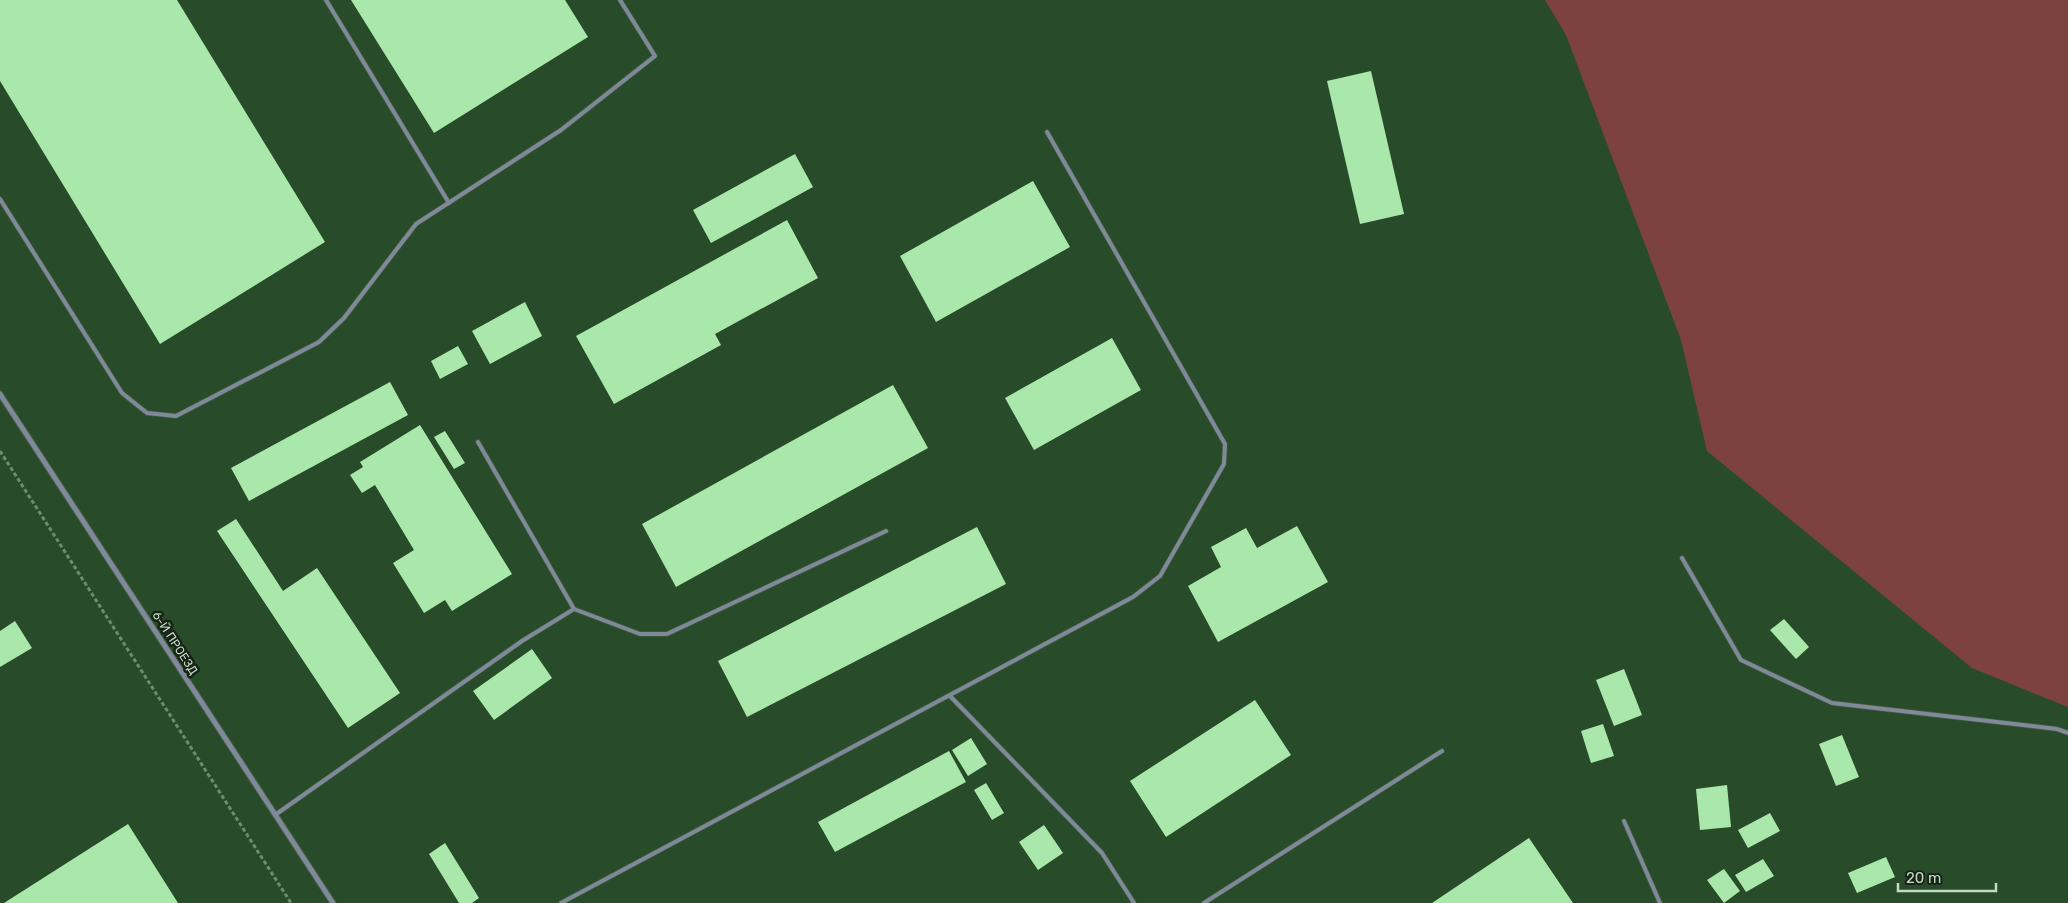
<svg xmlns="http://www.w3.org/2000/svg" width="2068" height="903" font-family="Rubik,sans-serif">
  <rect width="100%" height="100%" fill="#224123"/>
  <!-- built -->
  <rect fill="#284c29" x="0" y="0" width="2068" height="903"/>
  <!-- green -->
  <path fill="#7d423e" d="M 1545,0 L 2068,0 L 2068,707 L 1972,668 L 1707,451 L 1681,340 L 1566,35 Z"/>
  <!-- building -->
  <g fill="#a9e8aa">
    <path d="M 0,0 L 177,0 L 325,242 L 160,344 L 0,81 Z"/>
    <path d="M 351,0 L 565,0 L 588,37 L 434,133 Z"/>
    <path d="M 1371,71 L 1404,214 L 1360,224 L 1327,81 Z"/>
    <path d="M 795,154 L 813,187 L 711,243 L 693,210 Z"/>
    <path d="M 1033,181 L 1070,247 L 936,322 L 900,256 Z"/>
    <path d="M 787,220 L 818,278 L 715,334 L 721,345 L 614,404 L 576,336 Z"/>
    <path d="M 525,302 L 542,336 L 490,364 L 472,331 Z"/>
    <path d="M 1112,338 L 1141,390 L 1034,450 L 1005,398 Z"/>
    <path d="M 458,346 L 468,364 L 440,379 L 431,361 Z"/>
    <path d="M 390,382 L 408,415 L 249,501 L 231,468 Z"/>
    <path d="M 893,385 L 928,448 L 676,587 L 642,524 Z"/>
    <path d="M 420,425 L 512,574 L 452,611 L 445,600 L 424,613 L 393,563 L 414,550 L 375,485 L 362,493 L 350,475 L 363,467 L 360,462 Z"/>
    <path d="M 445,431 L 465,463 L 454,469 L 434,437 Z"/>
    <path d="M 236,519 L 283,591 L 317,568 L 400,693 L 348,728 L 217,531 Z"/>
    <path d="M 1297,526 L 1328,582 L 1218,642 L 1188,586 L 1221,567 L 1211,547 L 1246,528 L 1257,548 Z"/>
    <path d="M 977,527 L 1006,584 L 747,717 L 718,661 Z"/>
    <path d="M 1784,619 L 1809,647 L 1796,659 L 1770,630 Z"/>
    <path d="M 15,621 L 32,648 L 0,667 L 0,631 Z"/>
    <path d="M 532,649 L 552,678 L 494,720 L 473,691 Z"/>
    <path d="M 1624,669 L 1642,715 L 1614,726 L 1596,680 Z"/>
    <path d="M 1255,700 L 1291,755 L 1166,837 L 1130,781 Z"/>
    <path d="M 1603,724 L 1614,756 L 1591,763 L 1581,731 Z"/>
    <path d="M 1842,735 L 1859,777 L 1836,786 L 1819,744 Z"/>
    <path d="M 971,738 L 987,764 L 968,776 L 952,750 Z"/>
    <path d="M 949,751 L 966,782 L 835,852 L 818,822 Z"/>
    <path d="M 986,783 L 1004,813 L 992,820 L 974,790 Z"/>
    <path d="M 1727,785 L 1731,827 L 1700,830 L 1696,789 Z"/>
    <path d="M 1770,813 L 1780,831 L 1748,848 L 1738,830 Z"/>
    <path d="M 128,824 L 178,903 L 4,903 Z"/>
    <path d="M 1044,825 L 1063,853 L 1038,870 L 1019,842 Z"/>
    <path d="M 1529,838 L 1573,903 L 1432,903 Z"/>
    <path d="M 445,843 L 479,898 L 472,903 L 459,903 L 429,854 Z"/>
    <path d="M 1886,857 L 1895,877 L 1857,893 L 1848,873 Z"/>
    <path d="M 1763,859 L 1774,876 L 1746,892 L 1735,875 Z"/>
    <path d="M 1724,869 L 1740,891 L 1724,903 L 1707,880 Z"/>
  </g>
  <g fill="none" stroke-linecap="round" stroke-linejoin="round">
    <!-- service casing -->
    <g stroke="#405c40" stroke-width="5.5">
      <g id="service">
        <path d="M 326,0 L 449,203"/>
        <path d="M 0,199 L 122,393 L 147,413 L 176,416 L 319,342 L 344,318 L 416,224 L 561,130 L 655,56 L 620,0"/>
        <path d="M 478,442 L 574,609"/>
        <path d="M 1682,558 L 1741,660 L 1832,703 L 2057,729 L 2068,733"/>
        <path d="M 950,696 L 1102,853 L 1134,903"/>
        <path d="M 275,815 L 522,641 L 574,609 L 640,634 L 667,634 L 886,531"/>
        <path d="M 1624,821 L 1660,903"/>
        <path d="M 561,903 L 1133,597 L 1160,576 L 1224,464 L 1225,444 L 1047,132"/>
        <path d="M 1204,903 L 1442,751"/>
      </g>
    </g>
    <!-- minor casing -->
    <g stroke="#405c40" stroke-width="7">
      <path id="minor" d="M 0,394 L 333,903"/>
    </g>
    <!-- path -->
    <path stroke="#718a72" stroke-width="3" stroke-dasharray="4 2.5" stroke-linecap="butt" d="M 0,451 L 291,903"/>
    <!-- service -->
    <use href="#service" stroke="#80899a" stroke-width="4"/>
    <!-- minor -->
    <use href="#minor" stroke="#80899a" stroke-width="5"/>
  </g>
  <g text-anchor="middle" stroke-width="5" stroke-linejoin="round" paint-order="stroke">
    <!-- street labels -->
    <g font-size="12" fill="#c6d8c6" stroke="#162416">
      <text transform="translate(175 643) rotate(57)" y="4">6-Й ПРОЕЗД</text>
    </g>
  </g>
  <!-- scale -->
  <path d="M1898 883v8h98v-8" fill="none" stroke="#c6d8c6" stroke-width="2.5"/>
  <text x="1906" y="883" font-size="15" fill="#c6d8c6" stroke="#162416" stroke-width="4" paint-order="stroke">20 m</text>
</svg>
